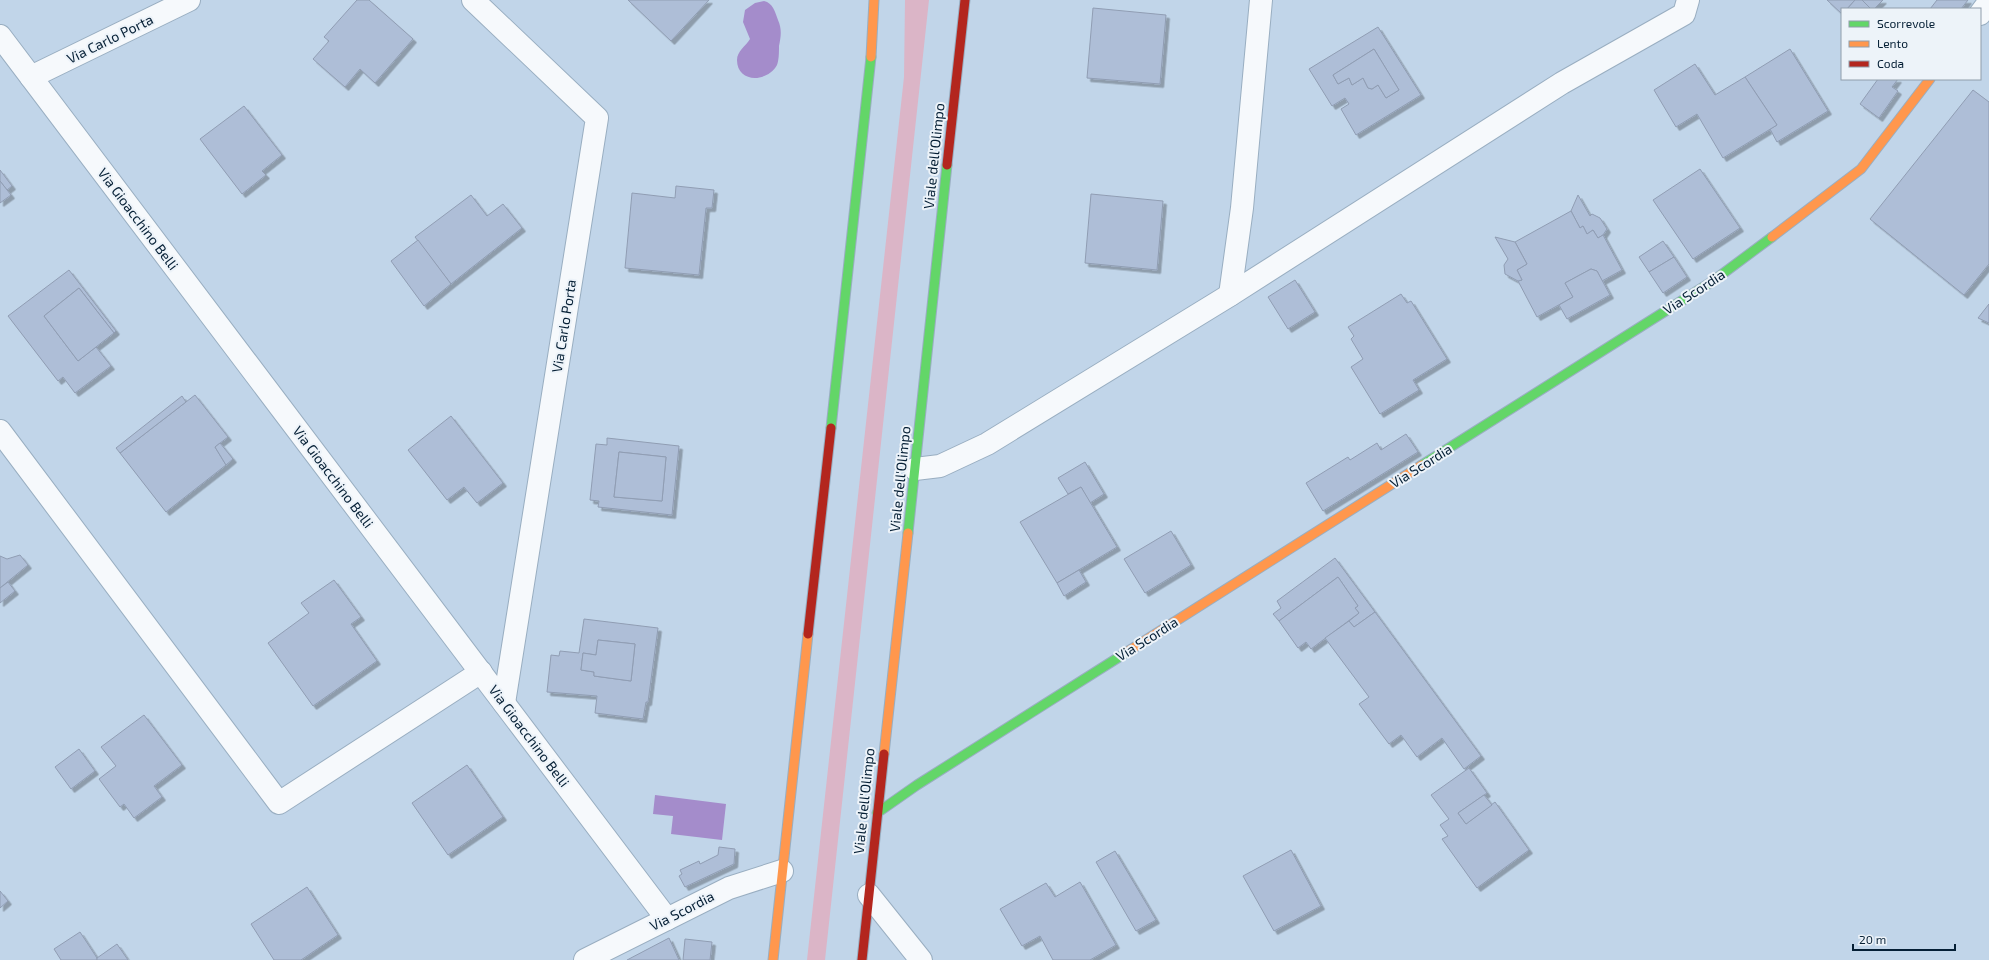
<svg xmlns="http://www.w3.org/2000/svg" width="1989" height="960" font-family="'Exo 2',sans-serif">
  <defs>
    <filter id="shadow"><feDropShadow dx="3.5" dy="3.5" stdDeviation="0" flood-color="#0004"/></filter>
  </defs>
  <rect width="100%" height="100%" fill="#c1d5e9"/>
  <!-- green -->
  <path fill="#dbb5c7" d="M 905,0 L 929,0 L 825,960 L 807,960 L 904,77 Z"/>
  <!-- water -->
  <g fill="#a48ccb">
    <path d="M 764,1 C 773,3 775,12 778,20 C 782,29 781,36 779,46 C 779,52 779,60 777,65 C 767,83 737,83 737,60 C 737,51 746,46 750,39 L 743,22 L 745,10 L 755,3 Z"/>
    <path d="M 655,795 L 726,804 L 722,840 L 671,834 L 673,816 L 653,814 Z"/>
  </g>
  <!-- building -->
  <g fill="#aebed7" stroke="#909db3" fill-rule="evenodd" filter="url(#shadow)">
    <path d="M 357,0 L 369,0 L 413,39 L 375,83 L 360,69 L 345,87 L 313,59 L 329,41 L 324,37 Z"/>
    <path d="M 628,0 L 709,0 L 671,41 Z"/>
    <path d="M 1827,0 L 1855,0 L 1847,9 L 1842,9 L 1842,14 Z"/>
    <path d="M 1855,0 L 1862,0 L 1871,9 L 1847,9 Z"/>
    <path d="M 1862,0 L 1883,0 L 1874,9 L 1871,9 Z"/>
    <path d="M 1937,0 L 1968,0 L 1961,9 L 1930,9 Z"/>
    <path d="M 1093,8 L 1166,15 L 1160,84 L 1087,78 Z"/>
    <path d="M 1378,27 L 1421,95 L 1356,135 L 1341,109 L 1349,104 L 1345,98 L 1332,106 L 1309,69 ZM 1374,49 L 1399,90 L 1386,98 L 1378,85 L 1372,89 L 1368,88 L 1363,78 L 1352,85 L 1349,78 L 1338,84 L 1333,75 Z"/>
    <path d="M 1374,49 L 1399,90 L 1386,98 L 1378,85 L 1372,89 L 1368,88 L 1363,78 L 1352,85 L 1349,78 L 1338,84 L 1333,75 Z"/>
    <path d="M 1790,49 L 1828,111 L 1777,142 L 1770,129 L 1777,125 L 1745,77 Z"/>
    <path d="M 1695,64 L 1715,95 L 1745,77 L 1777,125 L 1723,158 L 1697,114 L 1676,127 L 1654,90 Z"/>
    <path d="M 1878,79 L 1898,79 L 1892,87 L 1898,91 L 1879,118 L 1860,104 Z"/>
    <path d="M 1973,90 L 1989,102 L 1989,264 L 1964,295 L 1870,219 Z"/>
    <path d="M 244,106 L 282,155 L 262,171 L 266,175 L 242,194 L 200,139 Z"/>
    <path d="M 1700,169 L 1740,228 L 1693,259 L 1653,200 Z"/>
    <path d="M 0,170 L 12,186 L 7,190 L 0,181 Z"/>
    <path d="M 0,181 L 11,195 L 0,203 Z"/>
    <path d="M 676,186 L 714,190 L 712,208 L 706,208 L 699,275 L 625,268 L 632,193 L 675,198 Z"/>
    <path d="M 1091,194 L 1163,201 L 1157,270 L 1085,263 Z"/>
    <path d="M 471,195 L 487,216 L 503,204 L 522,228 L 451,284 L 415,237 Z"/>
    <path d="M 1578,195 L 1590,216 L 1592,214 L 1600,218 L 1607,229 L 1603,235 L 1598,238 L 1593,230 L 1587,234 L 1583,226 L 1580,228 L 1571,211 Z"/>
    <path d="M 1571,211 L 1580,228 L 1583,226 L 1587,234 L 1593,230 L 1598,238 L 1603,235 L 1622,270 L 1602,281 L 1597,271 L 1591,269 L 1565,283 L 1573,297 L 1537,317 L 1518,281 L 1522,280 L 1517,270 L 1527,264 L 1515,242 Z"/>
    <path d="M 1495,237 L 1515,242 L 1527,264 L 1517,270 L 1522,280 L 1518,281 L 1505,274 L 1504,265 L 1508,259 Z"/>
    <path d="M 418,240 L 451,284 L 424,306 L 391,261 Z"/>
    <path d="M 1663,241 L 1674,257 L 1649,272 L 1639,257 Z"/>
    <path d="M 1674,257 L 1687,277 L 1663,293 L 1649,272 Z"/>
    <path d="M 1591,269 L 1597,271 L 1610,295 L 1567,319 L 1559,305 L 1573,297 L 1565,283 Z"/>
    <path d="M 69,270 L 116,331 L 114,333 L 79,288 L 44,316 L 78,361 L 96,347 L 111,366 L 75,393 L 63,377 L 58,381 L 8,316 Z"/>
    <path d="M 1295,280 L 1315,312 L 1288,329 L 1268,297 Z"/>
    <path d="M 79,288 L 114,333 L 78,361 L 44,316 Z"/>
    <path d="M 1401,294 L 1407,303 L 1411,301 L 1447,359 L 1413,380 L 1419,390 L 1380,414 L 1351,367 L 1363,359 L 1351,339 L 1354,336 L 1348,327 Z"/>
    <path d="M 1989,304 L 1989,323 L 1978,318 Z"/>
    <path d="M 195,395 L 228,437 L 215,447 L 226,465 L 166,512 L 120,453 Z"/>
    <path d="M 182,396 L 186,402 L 120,453 L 116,448 Z"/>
    <path d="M 451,416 L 503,483 L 477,503 L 464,487 L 447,500 L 408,450 Z"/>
    <path d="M 1406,434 L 1418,452 L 1323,511 L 1306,483 L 1348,457 L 1350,460 L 1377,443 L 1381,450 Z"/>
    <path d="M 607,438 L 679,446 L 672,515 L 598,507 L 599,501 L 590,500 L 596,444 L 607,445 ZM 619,452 L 666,457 L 662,501 L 614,497 Z"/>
    <path d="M 220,443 L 233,459 L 226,465 L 215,447 Z"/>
    <path d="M 619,452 L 666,457 L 662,501 L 614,497 Z"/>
    <path d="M 1085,462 L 1104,494 L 1090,503 L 1081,487 L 1068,494 L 1058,478 Z"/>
    <path d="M 1081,487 L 1117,547 L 1057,583 L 1020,522 Z"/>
    <path d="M 1171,531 L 1191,565 L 1145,593 L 1124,559 Z"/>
    <path d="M 20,555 L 28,565 L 0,588 L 0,556 L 7,559 Z"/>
    <path d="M 1335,558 L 1375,612 L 1354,627 L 1349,621 L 1359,613 L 1355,608 L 1358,606 L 1338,577 L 1279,621 L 1273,614 L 1281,608 L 1277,601 Z"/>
    <path d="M 1079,570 L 1086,582 L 1064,596 L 1057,583 Z"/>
    <path d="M 1338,577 L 1358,606 L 1355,608 L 1359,613 L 1311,649 L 1306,642 L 1298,648 L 1279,621 Z"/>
    <path d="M 334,580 L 361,617 L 351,624 L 377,661 L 313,706 L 268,643 L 309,613 L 301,603 Z"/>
    <path d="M 8,582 L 15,591 L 0,603 L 0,588 Z"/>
    <path d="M 1375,612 L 1481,756 L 1464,769 L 1442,738 L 1417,757 L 1401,735 L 1389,744 L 1359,704 L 1369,697 L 1325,638 L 1349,621 L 1354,627 Z"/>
    <path d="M 584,619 L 658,628 L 648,702 L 646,702 L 643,719 L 595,713 L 597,696 L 547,692 L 551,655 L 559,656 L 560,651 L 579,653 ZM 598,640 L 635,644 L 631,681 L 594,676 L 594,672 L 581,670 L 583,653 L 596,655 Z"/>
    <path d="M 598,640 L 635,644 L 631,681 L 594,676 L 594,672 L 581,670 L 583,653 L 596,655 Z"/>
    <path d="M 144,715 L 182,765 L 154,786 L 162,797 L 134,818 L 124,804 L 120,807 L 99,779 L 116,766 L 101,747 Z"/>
    <path d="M 79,749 L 95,771 L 71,789 L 55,767 Z"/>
    <path d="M 467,765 L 503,817 L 448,855 L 412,803 Z"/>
    <path d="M 1469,768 L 1487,793 L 1458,813 L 1466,824 L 1495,802 L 1529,850 L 1477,888 L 1442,839 L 1448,836 L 1440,825 L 1449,819 L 1431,795 Z"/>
    <path d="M 1484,795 L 1492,805 L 1466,824 L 1458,813 Z"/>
    <path d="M 719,847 L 735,849 L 734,864 L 685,887 L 679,876 L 682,874 L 680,870 L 699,861 L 700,864 L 718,855 Z"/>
    <path d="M 1291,850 L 1321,906 L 1274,931 L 1243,876 Z"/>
    <path d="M 1115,851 L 1156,920 L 1136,931 L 1096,862 Z"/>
    <path d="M 1080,882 L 1116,945 L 1090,960 L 1053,960 L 1040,936 L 1022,946 L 1000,909 L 1046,883 L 1055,897 Z"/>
    <path d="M 307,887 L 338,935 L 301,960 L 274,960 L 251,924 Z"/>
    <path d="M 0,891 L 8,901 L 0,908 Z"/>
    <path d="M 80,932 L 97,958 L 97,960 L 61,960 L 54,949 Z"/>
    <path d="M 669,938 L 679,960 L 627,960 Z"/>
    <path d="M 685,939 L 712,942 L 710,960 L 683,960 Z"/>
    <path d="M 117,944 L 128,960 L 97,960 L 97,958 Z"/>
  </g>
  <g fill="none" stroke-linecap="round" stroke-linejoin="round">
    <!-- street casing -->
    <g stroke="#99aec1" stroke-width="24">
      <g id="street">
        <path d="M 473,0 L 597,118 L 504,703"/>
        <path d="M 1980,14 L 1989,2"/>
        <path d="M 0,36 L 667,919"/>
        <path d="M 31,77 L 189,0"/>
        <path d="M 1230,295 L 1242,208 L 1261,0"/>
        <path d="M 0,431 L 279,803 L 481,672"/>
        <path d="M 915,469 L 940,466 L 987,444 L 1230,295 L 1562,83 L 1684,14 L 1688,0"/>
        <path d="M 869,895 L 921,960"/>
        <path d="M 585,960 L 729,888 L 782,871"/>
      </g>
    </g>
    <!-- fast casing -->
    <g stroke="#99aec1" stroke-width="11">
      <g id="fast">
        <path d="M 831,428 L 871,57"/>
        <path d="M 1422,465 L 1713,281 L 1772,237"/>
        <path d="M 908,533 L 947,165"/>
        <path d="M 877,813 L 917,785 L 1127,652"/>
      </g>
    </g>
    <!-- slow casing -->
    <g stroke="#99aec1" stroke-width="11">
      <g id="slow">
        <path d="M 871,57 L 874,0"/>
        <path d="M 1772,237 L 1861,169 L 1930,79"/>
        <path d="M 1127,652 L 1422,465"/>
        <path d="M 884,754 L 908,533"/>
        <path d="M 773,960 L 808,634"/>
      </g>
    </g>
    <!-- jam casing -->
    <g stroke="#99aec1" stroke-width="11">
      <g id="jam">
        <path d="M 947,165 L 965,0"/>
        <path d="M 808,634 L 831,428"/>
        <path d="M 862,960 L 884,754"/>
      </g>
    </g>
    <!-- street -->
    <use href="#street" stroke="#f6f9fc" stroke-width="22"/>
    <!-- fast -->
    <use href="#fast" stroke="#63d668" stroke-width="9"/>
    <!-- slow -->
    <use href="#slow" stroke="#ff974d" stroke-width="9"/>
    <!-- jam -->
    <use href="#jam" stroke="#b3261e" stroke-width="9"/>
  </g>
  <g text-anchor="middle" stroke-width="4" stroke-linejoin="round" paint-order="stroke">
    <!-- street labels -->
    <g font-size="14" fill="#051f35" stroke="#edf3f9">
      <text transform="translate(110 39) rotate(-26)" y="5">Via Carlo Porta</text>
      <text transform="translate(934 156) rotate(-84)" y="5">Viale dell'Olimpo</text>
      <text transform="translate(138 219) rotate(53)" y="5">Via Gioacchino Belli</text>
      <text transform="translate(1694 292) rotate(-33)" y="5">Via Scordia</text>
      <text transform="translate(564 326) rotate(-81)" y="5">Via Carlo Porta</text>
      <text transform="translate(1421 466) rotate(-32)" y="5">Via Scordia</text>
      <text transform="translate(333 477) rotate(53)" y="5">Via Gioacchino Belli</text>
      <text transform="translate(900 479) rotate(-84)" y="5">Viale dell'Olimpo</text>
      <text transform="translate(1147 639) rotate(-32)" y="5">Via Scordia</text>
      <text transform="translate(529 736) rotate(53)" y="5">Via Gioacchino Belli</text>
      <text transform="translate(864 801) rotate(-84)" y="5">Viale dell'Olimpo</text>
      <text transform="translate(682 911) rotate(-27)" y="5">Via Scordia</text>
    </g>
  </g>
  <!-- legend -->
  <rect x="1841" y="8" width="140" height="72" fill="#edf3f9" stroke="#909eab"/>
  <rect x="1849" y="21" width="20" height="6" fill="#63d668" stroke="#909eab"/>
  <text x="1877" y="28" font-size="12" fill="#051f35">Scorrevole</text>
  <rect x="1849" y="41" width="20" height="6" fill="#ff974d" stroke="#909eab"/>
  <text x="1877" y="48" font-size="12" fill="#051f35">Lento</text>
  <rect x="1849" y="61" width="20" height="6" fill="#b3261e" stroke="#909eab"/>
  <text x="1877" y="68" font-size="12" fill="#051f35">Coda</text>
  <!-- scale -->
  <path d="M1853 944v6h102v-6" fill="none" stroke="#051f35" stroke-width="2"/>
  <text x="1859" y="944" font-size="12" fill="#051f35" stroke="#edf3f9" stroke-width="3" paint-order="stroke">20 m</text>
</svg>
